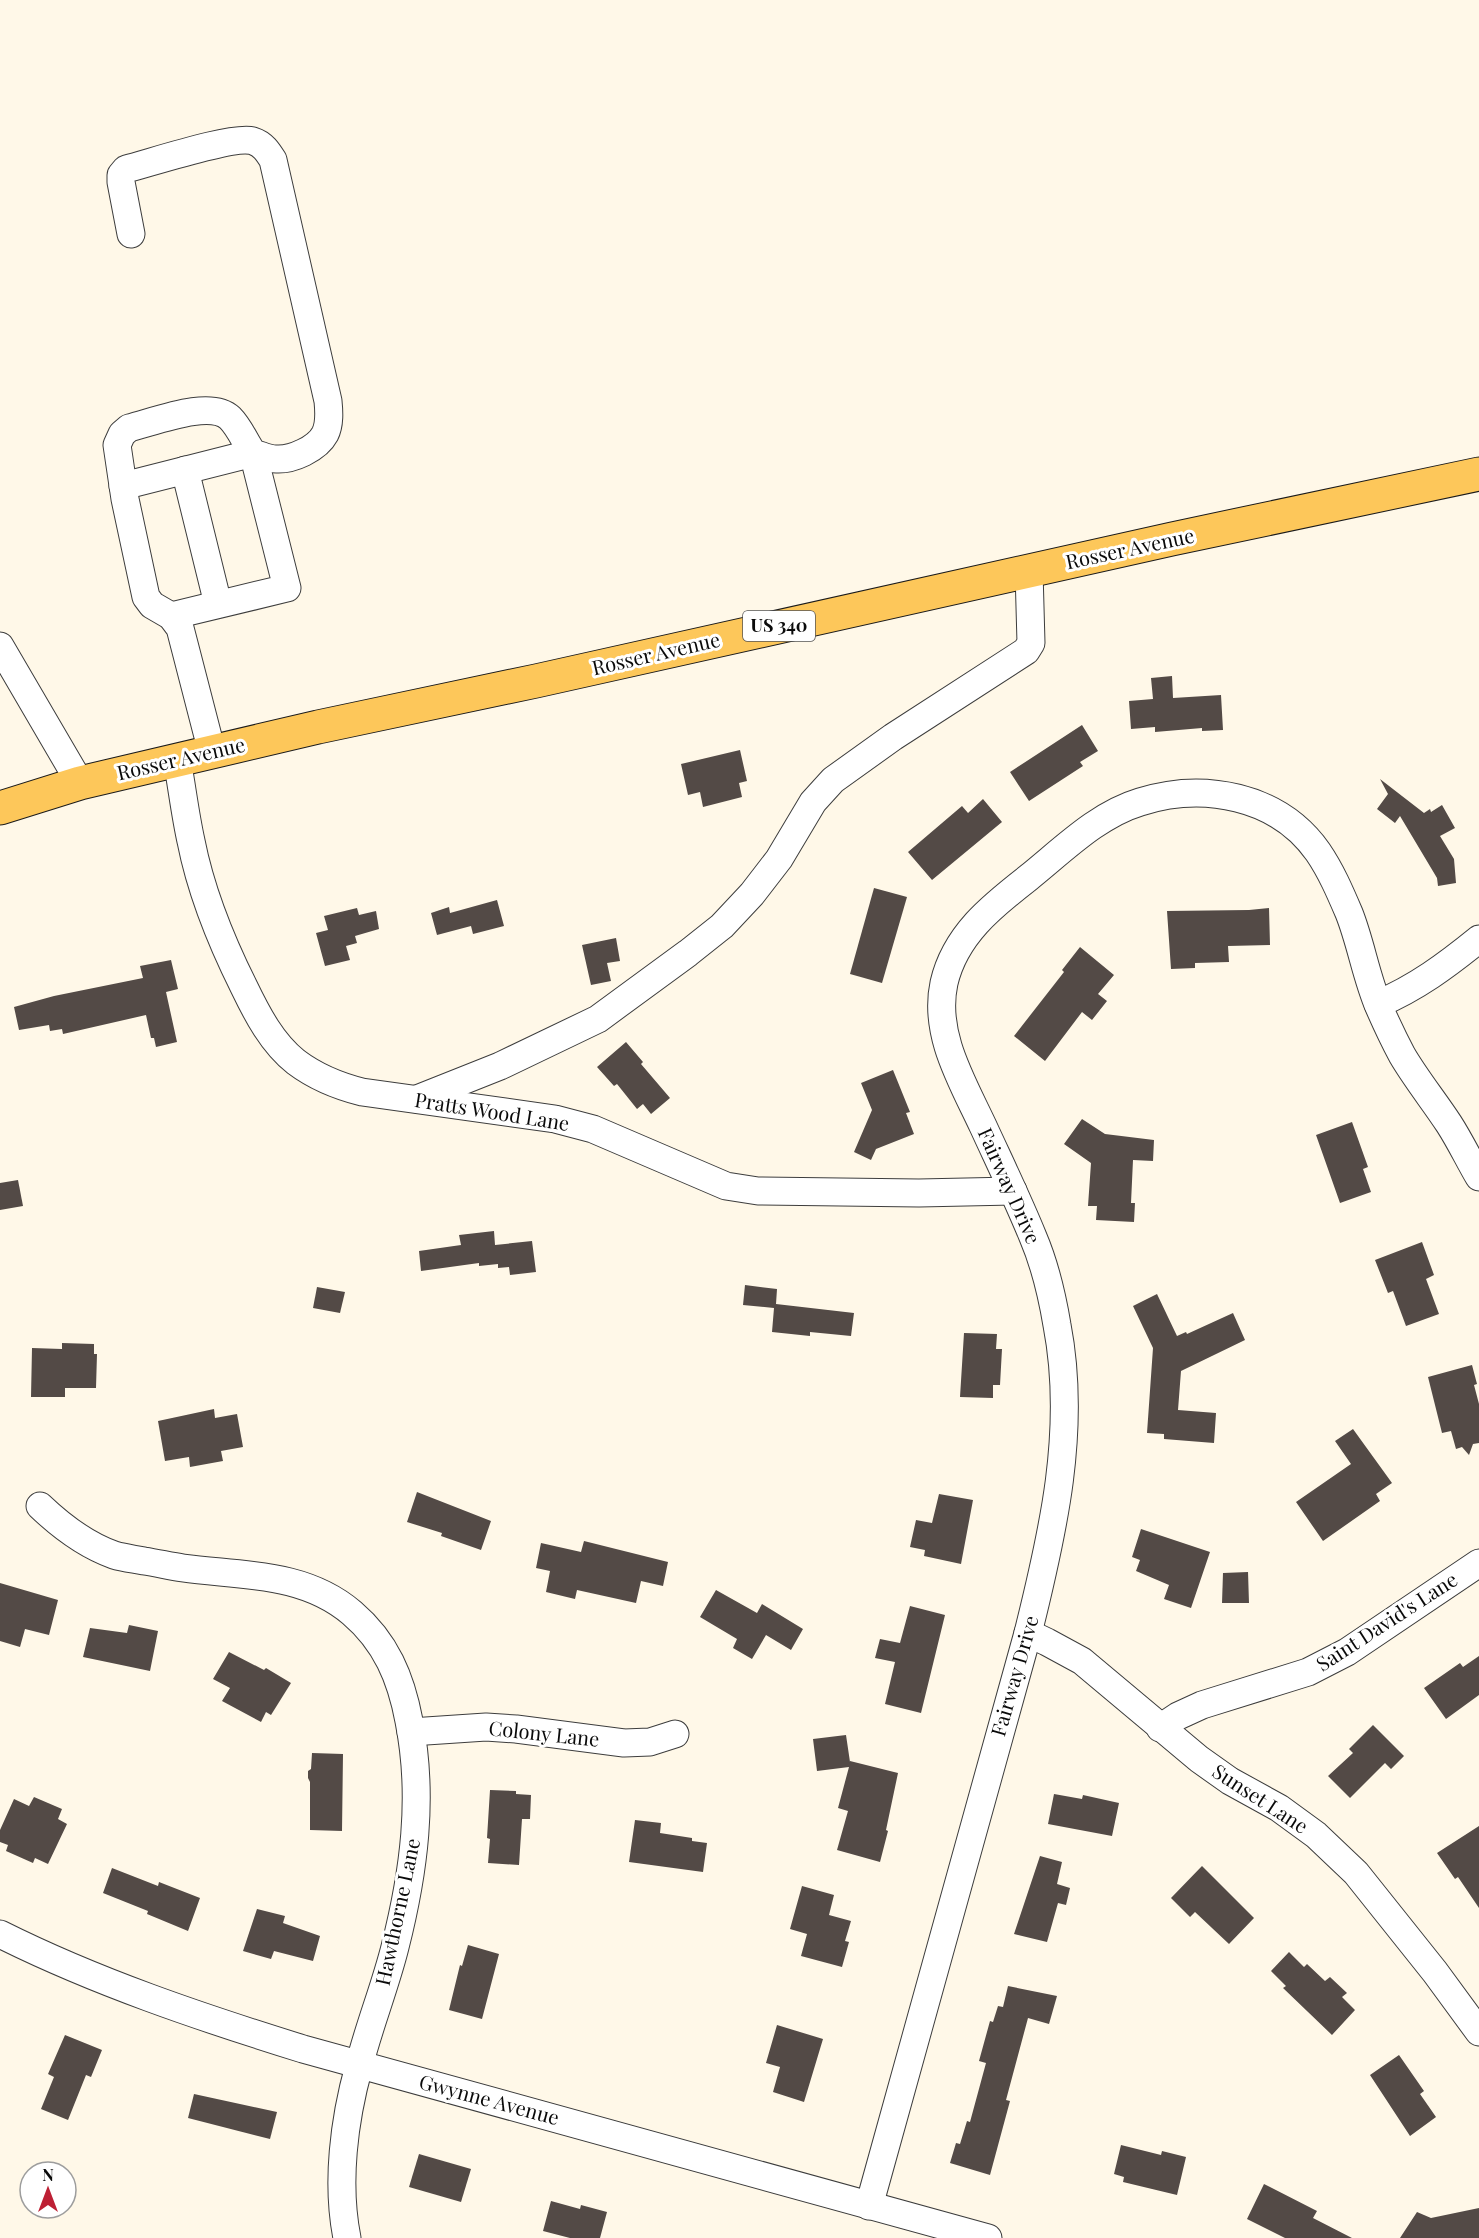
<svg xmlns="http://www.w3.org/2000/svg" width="1479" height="2238" font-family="'Playfair Display',serif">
  <rect width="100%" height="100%" fill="#fff8e8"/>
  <!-- building -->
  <g fill="#534a46">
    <path d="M 1172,676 L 1173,698 L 1221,695 L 1223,730 L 1202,731 L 1202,728 L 1155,732 L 1155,727 L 1131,729 L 1129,701 L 1153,699 L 1151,678 Z"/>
    <path d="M 1082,725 L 1098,751 L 1080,762 L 1083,766 L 1029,801 L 1010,772 Z"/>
    <path d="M 740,750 L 747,781 L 739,783 L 742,797 L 703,807 L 700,792 L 688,795 L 681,764 Z"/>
    <path d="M 1380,779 L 1424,813 L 1430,809 L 1431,812 L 1442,805 L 1455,828 L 1440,836 L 1454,859 L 1456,883 L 1438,886 L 1437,878 L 1400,816 L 1395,823 L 1377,809 L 1388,794 Z"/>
    <path d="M 983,799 L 1002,822 L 932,880 L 908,852 L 962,806 L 968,813 Z"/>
    <path d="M 874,888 L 907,897 L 882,983 L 850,974 Z"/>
    <path d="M 497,900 L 504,926 L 473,934 L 471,926 L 437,935 L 431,913 L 449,907 L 450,913 Z"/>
    <path d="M 357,908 L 359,915 L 376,911 L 379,929 L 355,936 L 357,943 L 346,946 L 350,960 L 325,966 L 316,933 L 328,930 L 324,916 Z"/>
    <path d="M 1269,908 L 1270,945 L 1228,946 L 1229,962 L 1195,963 L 1195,968 L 1171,969 L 1167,911 L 1249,910 Z"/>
    <path d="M 616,938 L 620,961 L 607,963 L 611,981 L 591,985 L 582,945 Z"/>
    <path d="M 1080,947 L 1114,975 L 1098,994 L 1107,1001 L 1092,1020 L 1082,1012 L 1045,1061 L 1014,1036 L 1064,972 L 1062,970 Z"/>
    <path d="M 171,960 L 178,989 L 166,992 L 177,1042 L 156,1047 L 154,1038 L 151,1038 L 146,1015 L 63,1034 L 62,1029 L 50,1031 L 49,1025 L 19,1030 L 14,1007 L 54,996 L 143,978 L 140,966 Z"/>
    <path d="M 626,1042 L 643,1062 L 641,1064 L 670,1098 L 651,1114 L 643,1104 L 637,1109 L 617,1084 L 614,1086 L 597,1067 Z"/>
    <path d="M 893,1070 L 910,1112 L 906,1113 L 914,1134 L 876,1149 L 871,1160 L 854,1152 L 872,1110 L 861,1083 Z"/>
    <path d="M 1082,1119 L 1105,1134 L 1154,1140 L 1153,1161 L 1133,1160 L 1131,1203 L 1135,1203 L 1134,1222 L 1096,1220 L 1097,1206 L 1088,1206 L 1091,1163 L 1064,1144 Z"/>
    <path d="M 1352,1122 L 1368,1167 L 1363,1169 L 1371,1192 L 1340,1203 L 1316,1135 Z"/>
    <path d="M 18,1180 L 23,1206 L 0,1210 L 0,1183 Z"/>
    <path d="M 494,1231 L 495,1245 L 532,1241 L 536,1272 L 510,1275 L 509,1267 L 498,1268 L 498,1264 L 479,1266 L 479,1263 L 421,1271 L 419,1251 L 461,1245 L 459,1235 Z"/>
    <path d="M 1422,1242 L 1434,1275 L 1426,1279 L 1439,1314 L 1406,1326 L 1393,1291 L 1388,1293 L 1375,1260 Z"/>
    <path d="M 745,1285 L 777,1289 L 776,1304 L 854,1313 L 851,1336 L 810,1332 L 810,1336 L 772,1332 L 774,1308 L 743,1305 Z"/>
    <path d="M 317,1287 L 345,1292 L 340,1313 L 313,1308 Z"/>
    <path d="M 1157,1294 L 1177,1336 L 1186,1332 L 1187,1334 L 1233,1313 L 1245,1340 L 1181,1371 L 1178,1410 L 1216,1413 L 1214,1443 L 1164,1439 L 1164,1434 L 1147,1433 L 1153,1348 L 1133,1306 Z"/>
    <path d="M 964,1333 L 997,1334 L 996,1349 L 1002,1349 L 1000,1385 L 993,1385 L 993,1398 L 960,1397 Z"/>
    <path d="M 62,1343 L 94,1344 L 94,1354 L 97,1354 L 96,1388 L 65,1388 L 65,1397 L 31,1397 L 32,1348 L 62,1349 Z"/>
    <path d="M 1472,1365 L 1477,1384 L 1474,1385 L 1479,1404 L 1479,1443 L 1473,1444 L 1469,1455 L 1462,1447 L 1456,1449 L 1451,1431 L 1442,1433 L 1428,1377 Z"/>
    <path d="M 214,1409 L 215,1418 L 237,1414 L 243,1447 L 221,1451 L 223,1461 L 190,1467 L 189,1457 L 165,1461 L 158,1421 Z"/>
    <path d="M 1353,1429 L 1392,1483 L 1376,1494 L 1380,1501 L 1323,1541 L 1296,1502 L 1351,1464 L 1335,1441 Z"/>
    <path d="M 417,1492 L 491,1521 L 481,1550 L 441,1536 L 442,1533 L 407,1522 Z"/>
    <path d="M 939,1494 L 973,1500 L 961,1564 L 924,1556 L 925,1550 L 910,1547 L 916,1520 L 932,1523 Z"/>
    <path d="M 1141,1529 L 1210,1552 L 1191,1608 L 1164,1599 L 1169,1585 L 1136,1571 L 1140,1560 L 1132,1557 Z"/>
    <path d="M 584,1541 L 668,1562 L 663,1586 L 641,1581 L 636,1603 L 577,1590 L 575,1599 L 546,1592 L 550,1571 L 536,1568 L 541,1543 L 581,1552 Z"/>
    <path d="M 1248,1572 L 1249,1603 L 1222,1603 L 1223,1573 Z"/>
    <path d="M 0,1583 L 58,1600 L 49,1635 L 25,1629 L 20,1647 L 0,1641 Z"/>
    <path d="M 716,1590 L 757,1613 L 762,1604 L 803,1629 L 791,1650 L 766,1635 L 752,1659 L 733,1648 L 737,1639 L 700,1617 Z"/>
    <path d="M 910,1606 L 945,1615 L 921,1713 L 885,1704 L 895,1662 L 875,1658 L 880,1639 L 900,1643 Z"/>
    <path d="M 129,1625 L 158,1631 L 150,1671 L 83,1657 L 90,1628 L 127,1633 Z"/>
    <path d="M 229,1652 L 264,1670 L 266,1668 L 291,1683 L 271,1715 L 266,1712 L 261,1722 L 222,1701 L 230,1688 L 213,1679 Z"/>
    <path d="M 1479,1656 L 1479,1695 L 1446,1719 L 1424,1688 L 1460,1663 L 1463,1667 Z"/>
    <path d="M 1373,1725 L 1404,1756 L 1391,1769 L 1385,1763 L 1350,1798 L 1328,1776 L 1353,1753 L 1349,1749 Z"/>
    <path d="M 846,1735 L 850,1762 L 850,1761 L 898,1773 L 886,1830 L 888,1831 L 880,1862 L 837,1850 L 848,1811 L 838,1808 L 849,1767 L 817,1771 L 813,1739 Z"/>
    <path d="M 312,1753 L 343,1754 L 342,1831 L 310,1830 L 310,1782 L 308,1778 L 308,1771 L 311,1769 Z"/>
    <path d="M 490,1790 L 516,1791 L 516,1794 L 531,1795 L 530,1819 L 522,1819 L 519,1865 L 488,1863 L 490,1839 L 487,1838 Z"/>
    <path d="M 1054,1794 L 1082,1799 L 1083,1795 L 1119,1803 L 1112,1836 L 1048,1824 Z"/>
    <path d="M 34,1797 L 62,1809 L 58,1819 L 67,1824 L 48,1864 L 35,1858 L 33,1863 L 6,1851 L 8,1845 L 0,1842 L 0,1830 L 14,1799 L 29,1806 Z"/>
    <path d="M 635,1820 L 661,1823 L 660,1833 L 692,1838 L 692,1841 L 707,1843 L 703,1872 L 629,1862 Z"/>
    <path d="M 1479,1826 L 1479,1908 L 1458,1877 L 1455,1879 L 1437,1853 Z"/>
    <path d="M 1040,1856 L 1062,1862 L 1057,1884 L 1070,1888 L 1066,1905 L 1058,1903 L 1047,1942 L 1014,1934 Z"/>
    <path d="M 1202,1866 L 1254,1918 L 1229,1944 L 1195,1912 L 1190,1917 L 1171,1898 Z"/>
    <path d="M 112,1868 L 158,1886 L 159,1882 L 200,1898 L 188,1931 L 147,1914 L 148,1911 L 103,1893 Z"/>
    <path d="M 802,1886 L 834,1895 L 829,1915 L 851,1921 L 845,1941 L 849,1942 L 842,1967 L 801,1956 L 807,1934 L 790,1929 Z"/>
    <path d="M 257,1909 L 285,1916 L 283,1923 L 320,1936 L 313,1961 L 274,1951 L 271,1959 L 243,1951 Z"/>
    <path d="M 468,1945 L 499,1954 L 482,2019 L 449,2010 L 460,1965 L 462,1966 Z"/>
    <path d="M 1289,1952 L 1304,1967 L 1307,1964 L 1325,1981 L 1330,1977 L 1347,1993 L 1342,1997 L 1355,2010 L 1332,2035 L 1283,1988 L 1286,1986 L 1271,1971 Z"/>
    <path d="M 1008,1986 L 1057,1996 L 1049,2024 L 1028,2018 L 1006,2100 L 1010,2101 L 990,2175 L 950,2163 L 956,2143 L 960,2144 L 967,2121 L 970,2122 L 986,2063 L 979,2061 L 990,2021 L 993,2022 L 998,2006 L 1003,2007 Z"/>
    <path d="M 777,2025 L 823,2039 L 804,2102 L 773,2092 L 780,2067 L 766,2063 Z"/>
    <path d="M 65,2035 L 102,2050 L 91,2077 L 86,2075 L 68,2120 L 41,2109 L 54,2077 L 48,2074 Z"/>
    <path d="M 1399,2055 L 1424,2091 L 1420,2094 L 1436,2117 L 1410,2136 L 1370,2075 Z"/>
    <path d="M 194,2094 L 277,2112 L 270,2139 L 188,2118 Z"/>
    <path d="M 1121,2145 L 1161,2155 L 1162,2151 L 1186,2157 L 1177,2195 L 1123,2182 L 1124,2177 L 1114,2174 Z"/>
    <path d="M 419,2154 L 471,2169 L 461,2202 L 409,2187 Z"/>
    <path d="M 1264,2184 L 1317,2211 L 1313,2218 L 1352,2238 L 1285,2238 L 1247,2219 Z"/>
    <path d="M 551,2201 L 580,2209 L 581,2205 L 607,2212 L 600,2238 L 570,2238 L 543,2231 Z"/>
    <path d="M 1479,2208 L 1479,2238 L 1400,2238 L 1417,2212 L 1431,2218 Z"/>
  </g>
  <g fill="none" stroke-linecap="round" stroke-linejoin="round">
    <!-- minor casing -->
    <g stroke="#3d3d3d" stroke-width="29">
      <g id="minor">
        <path d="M 131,234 L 121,182 L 121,175 L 126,169 C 150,163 234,135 253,141 C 263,144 268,152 273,160 L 328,401 C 329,411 330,424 325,434 C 317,449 292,460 276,459 C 268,459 261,455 253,453 C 245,442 240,428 230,418 C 210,399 154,422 129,428 L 122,434 L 117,445 L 125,499 L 146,597 L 152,605 L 171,616 L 180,628 L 212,752"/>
        <path d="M 185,470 L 218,604"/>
        <path d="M 123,486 L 253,453 L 287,588 L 171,616"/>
        <path d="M 0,646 L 80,783"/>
        <path d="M 177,760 C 182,787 185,814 191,841 C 201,892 221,941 244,987 C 257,1014 272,1043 296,1062 C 316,1077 338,1086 362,1092 L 555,1119 L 593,1129 L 726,1186 L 758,1191 L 919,1193 L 1013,1191"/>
        <path d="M 1378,1004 C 1416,988 1447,965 1479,939"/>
        <path d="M 417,1099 L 500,1066 L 598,1019 L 688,953 L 722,926 L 752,894 L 779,859 L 813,802 L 833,780 L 893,737 L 1026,651 L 1031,643 L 1029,571"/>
        <path d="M 40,1506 C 62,1527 86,1545 114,1555 C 124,1558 134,1559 144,1561 C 157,1563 170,1566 183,1568 C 242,1576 304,1572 352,1613 C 386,1642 401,1678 409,1721 C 424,1797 414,1872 395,1947 C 385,1987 369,2026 359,2066 C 344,2120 336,2183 347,2238"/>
        <path d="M 1028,1633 L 1047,1642 L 1082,1661 L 1199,1759 L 1230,1781 L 1279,1808 L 1316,1835 L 1356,1873 L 1435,1972 L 1479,2032"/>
        <path d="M 1160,1728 L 1178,1716 L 1202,1705 L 1308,1672 L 1347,1652 L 1479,1563"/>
        <path d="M 411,1732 L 486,1727 L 516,1729 L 624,1743 L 650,1742 L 675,1734"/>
        <path d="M 0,1934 C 96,1982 200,2017 303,2049 L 988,2238"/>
        <path d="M 869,2206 L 1028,1633 C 1053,1533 1077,1429 1057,1325 C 1052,1295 1045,1265 1033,1237 C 1018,1200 1000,1163 983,1126 C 962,1081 933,1034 944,983 C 955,935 992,906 1028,878 C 1063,850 1097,815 1140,802 C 1203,782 1278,795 1318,852 C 1331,871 1340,892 1349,913 C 1361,943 1366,977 1379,1007 C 1386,1023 1394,1040 1402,1055 C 1416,1079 1434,1101 1449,1124 C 1460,1141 1469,1160 1479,1177"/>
      </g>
    </g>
    <!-- major casing -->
    <g stroke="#1b1b1b" stroke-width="35">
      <path id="major" d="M 0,808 L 80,783 L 318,727 L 536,681 L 1172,539 L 1479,474"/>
    </g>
    <!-- minor -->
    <use href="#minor" stroke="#fff" stroke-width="27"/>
    <!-- major -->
    <use href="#major" stroke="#fdc75a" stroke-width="33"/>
  </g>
  <g text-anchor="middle" stroke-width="6" stroke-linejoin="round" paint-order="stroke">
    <!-- shield labels -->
    <rect fill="#fff" stroke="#545454" stroke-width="1.5" x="743" y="611" width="72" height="30" rx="4.5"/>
    <g font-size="18" font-weight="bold" fill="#0a0a0a">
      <text x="779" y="632">US 340</text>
    </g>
    <!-- street labels -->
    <g font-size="20" fill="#0a0a0a" stroke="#fff">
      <text transform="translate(1130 549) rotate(-12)" y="7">Rosser Avenue</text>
      <text transform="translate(656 654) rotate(-13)" y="7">Rosser Avenue</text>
      <text transform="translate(181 759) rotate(-13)" y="7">Rosser Avenue</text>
      <text transform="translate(492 1112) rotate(9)" y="7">Pratts Wood Lane</text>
      <text transform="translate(1009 1186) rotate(66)" y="7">Fairway Drive</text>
      <text transform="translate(1387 1622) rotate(-33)" y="7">Saint David's Lane</text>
      <text transform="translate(1015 1676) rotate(-74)" y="7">Fairway Drive</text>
      <text transform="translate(544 1734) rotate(6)" y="7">Colony Lane</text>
      <text transform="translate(1260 1799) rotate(33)" y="7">Sunset Lane</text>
      <text transform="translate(398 1912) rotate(-78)" y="7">Hawthorne Lane</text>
      <text transform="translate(489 2100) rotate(15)" y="7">Gwynne Avenue</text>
    </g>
  </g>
  <!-- north arrow -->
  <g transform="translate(48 2190)"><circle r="28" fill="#ffffff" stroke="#9d9d9d" stroke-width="1.5"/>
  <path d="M0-4.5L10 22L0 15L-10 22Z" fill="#bd2034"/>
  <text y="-9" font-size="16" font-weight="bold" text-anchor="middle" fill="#0a0a0a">N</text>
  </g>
</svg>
